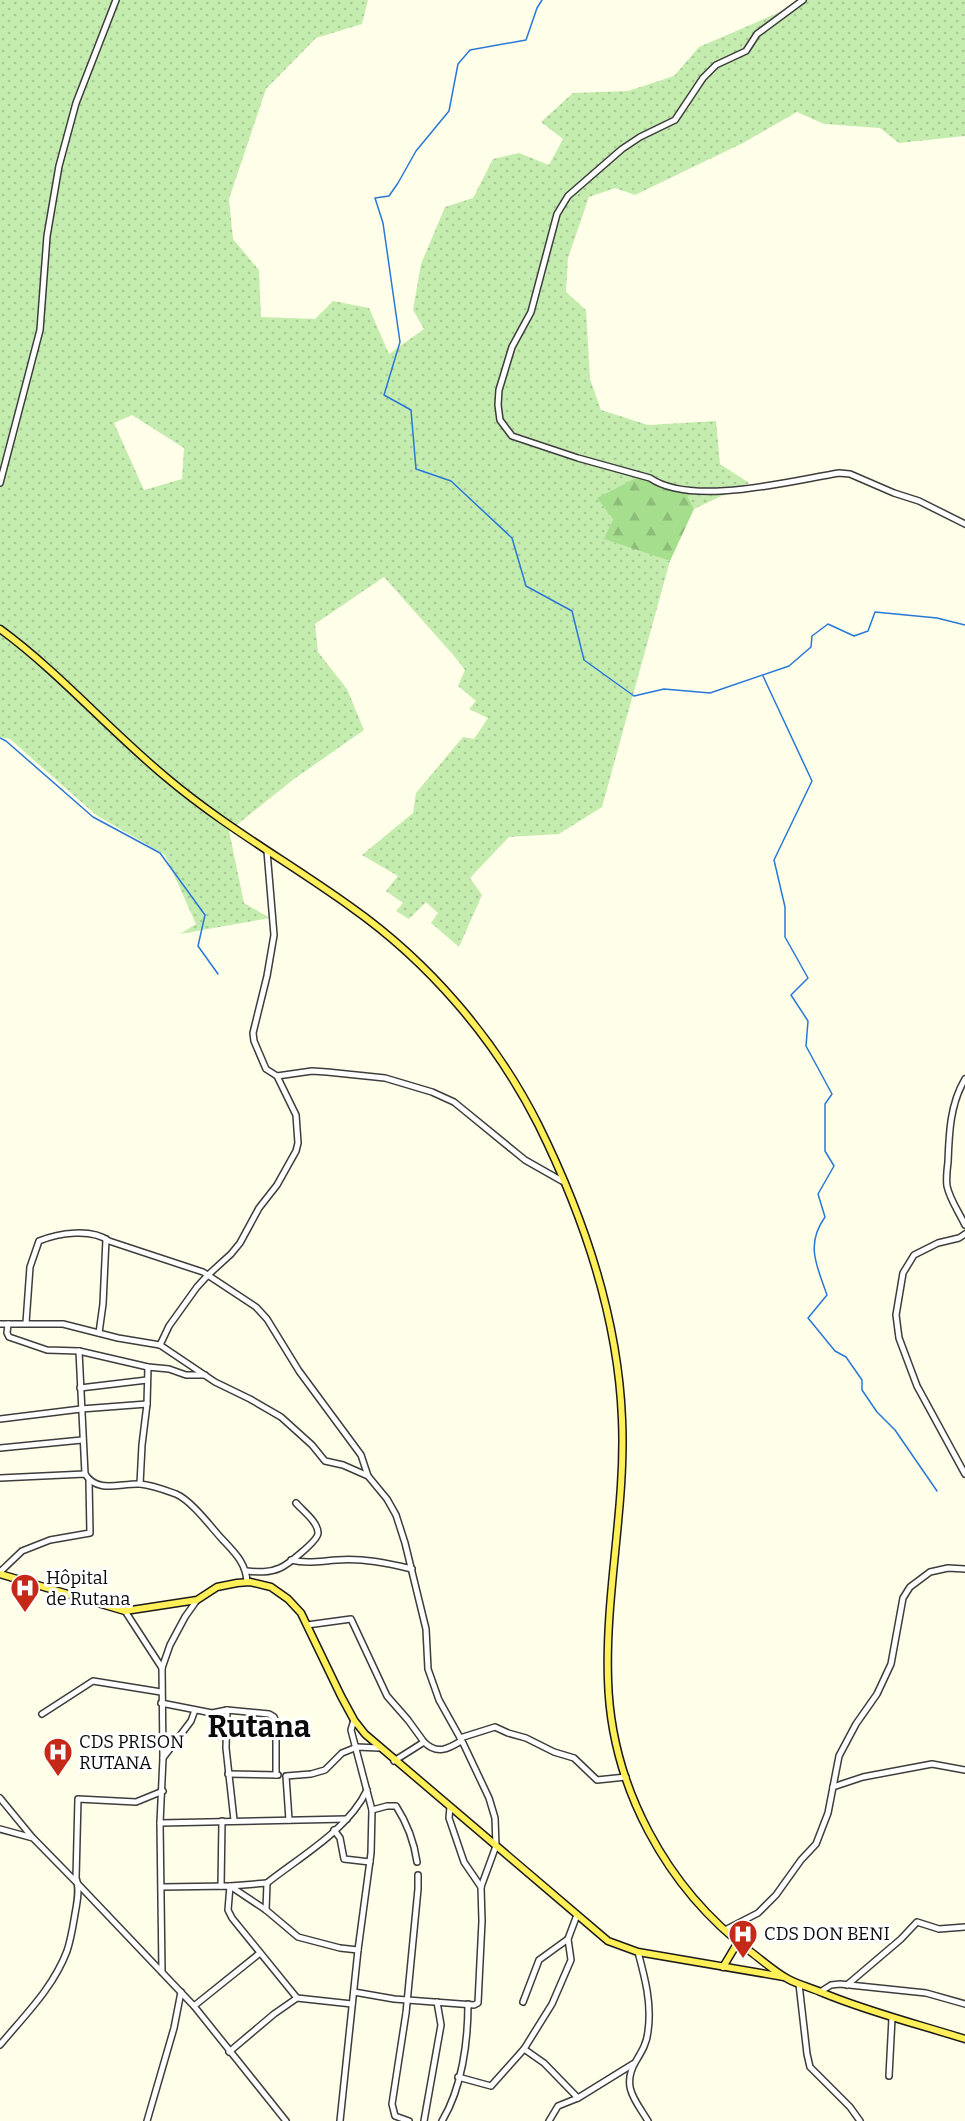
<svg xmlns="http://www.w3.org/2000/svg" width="965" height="2121" font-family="Bitter,serif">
  <defs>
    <pattern id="grass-dots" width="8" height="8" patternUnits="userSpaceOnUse" patternTransform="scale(1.5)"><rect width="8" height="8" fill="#c5ecaf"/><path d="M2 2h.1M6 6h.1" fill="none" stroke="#a8c995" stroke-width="1.8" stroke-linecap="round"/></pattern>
    <pattern id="forest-firs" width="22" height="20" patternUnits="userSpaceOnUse" patternTransform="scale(1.5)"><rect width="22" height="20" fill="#a5de8d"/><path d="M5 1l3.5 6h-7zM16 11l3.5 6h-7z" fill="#8dbd78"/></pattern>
  </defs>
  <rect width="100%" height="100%" fill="#fffee8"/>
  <!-- grass -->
  <path fill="url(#grass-dots)" fill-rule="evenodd" d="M 0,0 L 368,0 L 362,24 L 316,38 L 266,89 L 229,199 L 233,239 L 259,270 L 261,317 L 315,319 L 333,301 L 369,308 L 389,354 L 424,329 L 413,310 L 421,264 L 445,207 L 473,198 L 493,159 L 519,153 L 549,165 L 563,139 L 541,122 L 573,93 L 628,91 L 674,76 L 699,47 L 808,0 L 965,0 L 965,136 L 899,143 L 880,128 L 824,124 L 797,112 L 743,143 L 635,195 L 615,188 L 589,197 L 568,258 L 566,292 L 586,310 L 590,379 L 601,410 L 648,425 L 716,421 L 720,464 L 749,483 L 694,509 L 686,493 L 613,519 L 605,539 L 670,561 L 602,807 L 559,834 L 509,837 L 470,878 L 482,895 L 459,947 L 431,923 L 438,913 L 426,902 L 409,919 L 396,911 L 403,903 L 386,891 L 398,876 L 362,855 L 413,813 L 416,793 L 463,737 L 474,739 L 488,718 L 469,709 L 476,701 L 458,686 L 465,670 L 455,657 L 384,577 L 315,624 L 318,652 L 347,689 L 364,730 L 294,779 L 229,831 L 244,903 L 270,918 L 180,934 L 196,924 L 165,855 L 96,815 L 10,739 L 0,737 ZM 132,415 L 184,448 L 182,479 L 144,490 L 114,423 Z"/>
  <!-- forest -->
  <path fill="url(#forest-firs)" d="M 638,477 L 686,493 L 694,509 L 670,561 L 604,539 L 613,519 L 597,498 Z"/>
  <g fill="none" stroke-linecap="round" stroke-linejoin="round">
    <!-- stream -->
    <g stroke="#2878d9" stroke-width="1.5">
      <path d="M 542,0 L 537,8 L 526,40 L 470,50 L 458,64 L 449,111 L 416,151 L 398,183 L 389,196 L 375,198 L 383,223 L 400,342 L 384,395 L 411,410 L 416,469 L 451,481 L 512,538 L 526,586 L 572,611 L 584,660 L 634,696 L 664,689 L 710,693 L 789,666 L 811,647 L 812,636 L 828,624 L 854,636 L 868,631 L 875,612 L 937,618 L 965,625"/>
      <path d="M 763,676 L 812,781 L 774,860 L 785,907 L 785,937 L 808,978 L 791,995 L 808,1021 L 806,1046 L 832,1094 L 825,1104 L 825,1151 L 834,1166 L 818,1194 L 825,1217 C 805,1245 817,1266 827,1295 L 808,1318 L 835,1351 L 846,1357 L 862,1380 L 862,1390 L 877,1412 L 895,1430 L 937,1491"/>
      <path d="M 0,738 L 6,741 L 93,817 L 160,853 L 205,915 L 198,946 L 218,974"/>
    </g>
    <!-- minor casing -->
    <g stroke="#3d3d3d" stroke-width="8">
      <g id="minor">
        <path d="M 803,0 L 757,34 L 746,51 L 716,65 L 703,78 L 675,120 L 640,137 L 622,149 L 568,196 L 557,214 L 531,312 L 512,347 L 499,390 L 498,405 L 500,420 L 512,436 L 578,458 L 650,478 C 692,507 790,481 839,473 L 850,474 L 894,493 L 919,501 L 965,524"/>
        <path d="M 0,483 L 40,330 L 47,236 L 59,166 L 76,103 L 116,0"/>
        <path d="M 277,1076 L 312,1071 L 327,1072 L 385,1078 L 432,1092 L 454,1102 L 525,1160 L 562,1181"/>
        <path d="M 965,1079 C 950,1104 949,1134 948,1162 C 947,1170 946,1179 947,1186 C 950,1200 959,1212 965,1225"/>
        <path d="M 965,1234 L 959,1238 L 938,1243 L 914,1255 L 903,1273 L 896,1315 L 899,1338 L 917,1386 L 965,1474"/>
        <path d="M 26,1323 L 30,1267 L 39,1241 C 59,1233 91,1228 109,1241 L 203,1272 L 256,1307 L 267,1319 L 299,1371 L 361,1455 L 368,1476"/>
        <path d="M 0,1324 L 63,1324 L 118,1338 L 160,1345 L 215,1382 L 250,1399 L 281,1417 L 312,1445 L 325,1461 L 343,1465 L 368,1476 L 387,1499 L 396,1515 L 405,1543 L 426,1629 L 428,1669 L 439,1700 L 463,1743 L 489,1798 L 495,1818 L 496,1846 L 481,1887 L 482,1921 L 478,2003 L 474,2005 L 394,1999 L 354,1992"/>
        <path d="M 8,1324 L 7,1333 L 9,1337 L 47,1350 L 79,1351 L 148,1367 L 169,1369 L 186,1375 L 205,1375"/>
        <path d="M 99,1333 L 103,1304 L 106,1239"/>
        <path d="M 160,1345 L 169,1326 L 197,1287 L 208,1275 L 231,1254 L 240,1243 L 259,1208 L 277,1185 L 296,1151 L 298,1143 L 296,1115 L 277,1076 L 266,1069 L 254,1041 L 253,1033 L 267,976 L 274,935 L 267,851"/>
        <path d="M 79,1351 L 85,1474"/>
        <path d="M 80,1388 L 147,1380"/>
        <path d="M 0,1419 L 81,1409 L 147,1404"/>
        <path d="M 0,1448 L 82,1440"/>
        <path d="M 0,1478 L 85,1474 C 98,1494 120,1483 140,1484 C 152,1485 165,1490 176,1494 C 192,1501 210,1526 222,1539 C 235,1553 246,1563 247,1582"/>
        <path d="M 140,1484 L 142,1445 L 147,1404 L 148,1367"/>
        <path d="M 291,1560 C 307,1564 321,1561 337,1560 C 363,1558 387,1563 412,1569"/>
        <path d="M 247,1571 C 258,1572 269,1573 280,1568 C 287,1565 318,1541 318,1533 C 318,1522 303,1511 296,1503"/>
        <path d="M 0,1572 L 22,1551 L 50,1540 L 90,1533 L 89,1481"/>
        <path d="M 125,1611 L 162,1668"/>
        <path d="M 307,1625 L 351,1619 L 387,1696 L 408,1720 L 424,1742"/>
        <path d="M 161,1703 L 212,1713 L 227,1710"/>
        <path d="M 42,1714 L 93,1681 L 161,1692"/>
        <path d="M 460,1738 L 495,1727 L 508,1733 L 526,1738 L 554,1752 L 574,1758 L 597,1780 L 626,1777"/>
        <path d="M 163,1758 L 191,1721 L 195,1710"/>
        <path d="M 394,1761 L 424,1742 C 437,1755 448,1749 461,1741"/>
        <path d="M 228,1774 L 278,1775"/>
        <path d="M 833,1787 L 863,1777 L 932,1764 L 965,1770"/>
        <path d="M 0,1798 L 32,1837"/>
        <path d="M 450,1807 L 449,1818 L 464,1862 L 481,1887"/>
        <path d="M 372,1810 L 387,1806 L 396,1806 C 407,1823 414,1841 417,1862"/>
        <path d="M 234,1820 L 226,1748 L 227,1710 L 269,1714 L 274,1717 L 276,1722 L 276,1775"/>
        <path d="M 289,1820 L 286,1776 L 311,1774 L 325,1770 L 342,1753 L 357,1747 L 379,1748"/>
        <path d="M 160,1823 L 347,1819"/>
        <path d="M 0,1829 L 33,1838 L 78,1884 L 194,2006 L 286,2121"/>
        <path d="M 334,1830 L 340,1838 L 344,1859 L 370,1862"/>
        <path d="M 267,1883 L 230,1886 L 228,1910 L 232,1918 L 297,1998 L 352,2004"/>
        <path d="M 221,1886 L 222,1821"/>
        <path d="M 162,1887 L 230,1886 L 266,1910 L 298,1937 L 340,1948 L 358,1950"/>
        <path d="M 266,1910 L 267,1883 C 301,1856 348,1830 367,1790"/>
        <path d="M 725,1930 L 758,1913 L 776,1895 L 801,1860 L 816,1844 L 828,1813 L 839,1756 L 856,1724 L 877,1694 L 891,1664 L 903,1598 L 910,1587 L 930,1572 L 948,1568 L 965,1569"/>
        <path d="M 638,1952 C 645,1978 652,2004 648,2031 C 647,2043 642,2051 636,2061 C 621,2086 635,2100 648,2121"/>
        <path d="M 162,1972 L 160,1823 L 163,1758 L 162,1668 L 170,1645 L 185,1617 L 197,1600"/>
        <path d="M 799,1984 L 807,2054 L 810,2067 L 850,2107 L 860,2121"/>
        <path d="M 847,1985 L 901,1939 L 917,1922 L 939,1929 L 965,1927"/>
        <path d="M 820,1992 L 831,1985 L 840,1984 L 926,1993 L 965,2004"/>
        <path d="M 523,2002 L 539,1960 L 568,1939 L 577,1915"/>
        <path d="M 194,2006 L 260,1953"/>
        <path d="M 0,2045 C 25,2015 53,1988 67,1951 C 71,1939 73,1926 75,1914 C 77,1903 80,1888 76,1878 L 78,1799 L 136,1802 L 163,1791"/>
        <path d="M 524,2049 L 544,2063 L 578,2098"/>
        <path d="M 229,2052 L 274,2014 L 297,1998"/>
        <path d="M 889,2076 L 892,2018"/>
        <path d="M 458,2077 L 491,2086 L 524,2049 L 552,2004 L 571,1960 L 568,1939"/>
        <path d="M 147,2121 L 174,2028 L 181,1992"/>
        <path d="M 340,2121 L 358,1950 L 371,1853 L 372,1810 L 351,1730 L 354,1720"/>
        <path d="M 409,2121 L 395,2116 L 392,2104 L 406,2013 L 418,1889 L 418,1875"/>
        <path d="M 424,2121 L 441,2025 L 437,2002"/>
        <path d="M 442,2121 C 462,2088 468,2042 468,2004"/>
        <path d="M 549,2121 L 558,2106 L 578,2098 L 633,2064"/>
      </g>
    </g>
    <!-- major casing -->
    <g stroke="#1b1b1b" stroke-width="9">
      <g id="major">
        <path d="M 0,629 C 60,673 110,731 167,778 C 225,827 290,863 351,907 C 429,962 495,1039 538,1124 C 583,1215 618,1316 622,1419 C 626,1506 605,1593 608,1680 C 611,1786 666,1888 751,1952 C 763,1961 775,1972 788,1979 C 799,1985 812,1988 823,1993 C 869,2012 917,2024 965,2039"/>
        <path d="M 0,1574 L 125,1611 L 197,1600 L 217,1587 L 237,1583 L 250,1582 L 271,1587 L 288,1599 L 301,1613 L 341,1696 L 354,1720 L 365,1734 L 608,1941 L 638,1952 L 784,1977"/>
        <path d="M 723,1967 L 738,1942"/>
      </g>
    </g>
    <!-- minor -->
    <use href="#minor" stroke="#fff" stroke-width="5"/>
    <!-- major -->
    <use href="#major" stroke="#ffef58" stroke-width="6"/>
  </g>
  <!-- icons -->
  <defs>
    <g id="hospital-pin" transform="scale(1.5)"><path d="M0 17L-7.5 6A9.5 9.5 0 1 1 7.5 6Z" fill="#c52918" stroke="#fff"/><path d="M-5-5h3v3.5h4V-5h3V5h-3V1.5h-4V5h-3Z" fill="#fff"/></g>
  </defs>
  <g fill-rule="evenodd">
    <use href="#hospital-pin" x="25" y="1588"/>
    <use href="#hospital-pin" x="58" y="1752"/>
    <use href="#hospital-pin" x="743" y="1934"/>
  </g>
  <g text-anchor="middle" stroke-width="6" stroke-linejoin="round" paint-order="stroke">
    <!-- poi labels -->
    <g font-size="18" fill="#0a0a0a" stroke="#fff" text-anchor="start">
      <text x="46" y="1584">Hôpital<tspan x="46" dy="21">de Rutana</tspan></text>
      <text x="79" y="1748">CDS PRISON<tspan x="79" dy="21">RUTANA</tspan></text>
      <text x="764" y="1940">CDS DON BENI</text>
    </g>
    <!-- town labels -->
    <g font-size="30" font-weight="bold" fill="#0a0a0a" stroke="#fff">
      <text x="259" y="1737">Rutana</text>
    </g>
  </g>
</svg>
